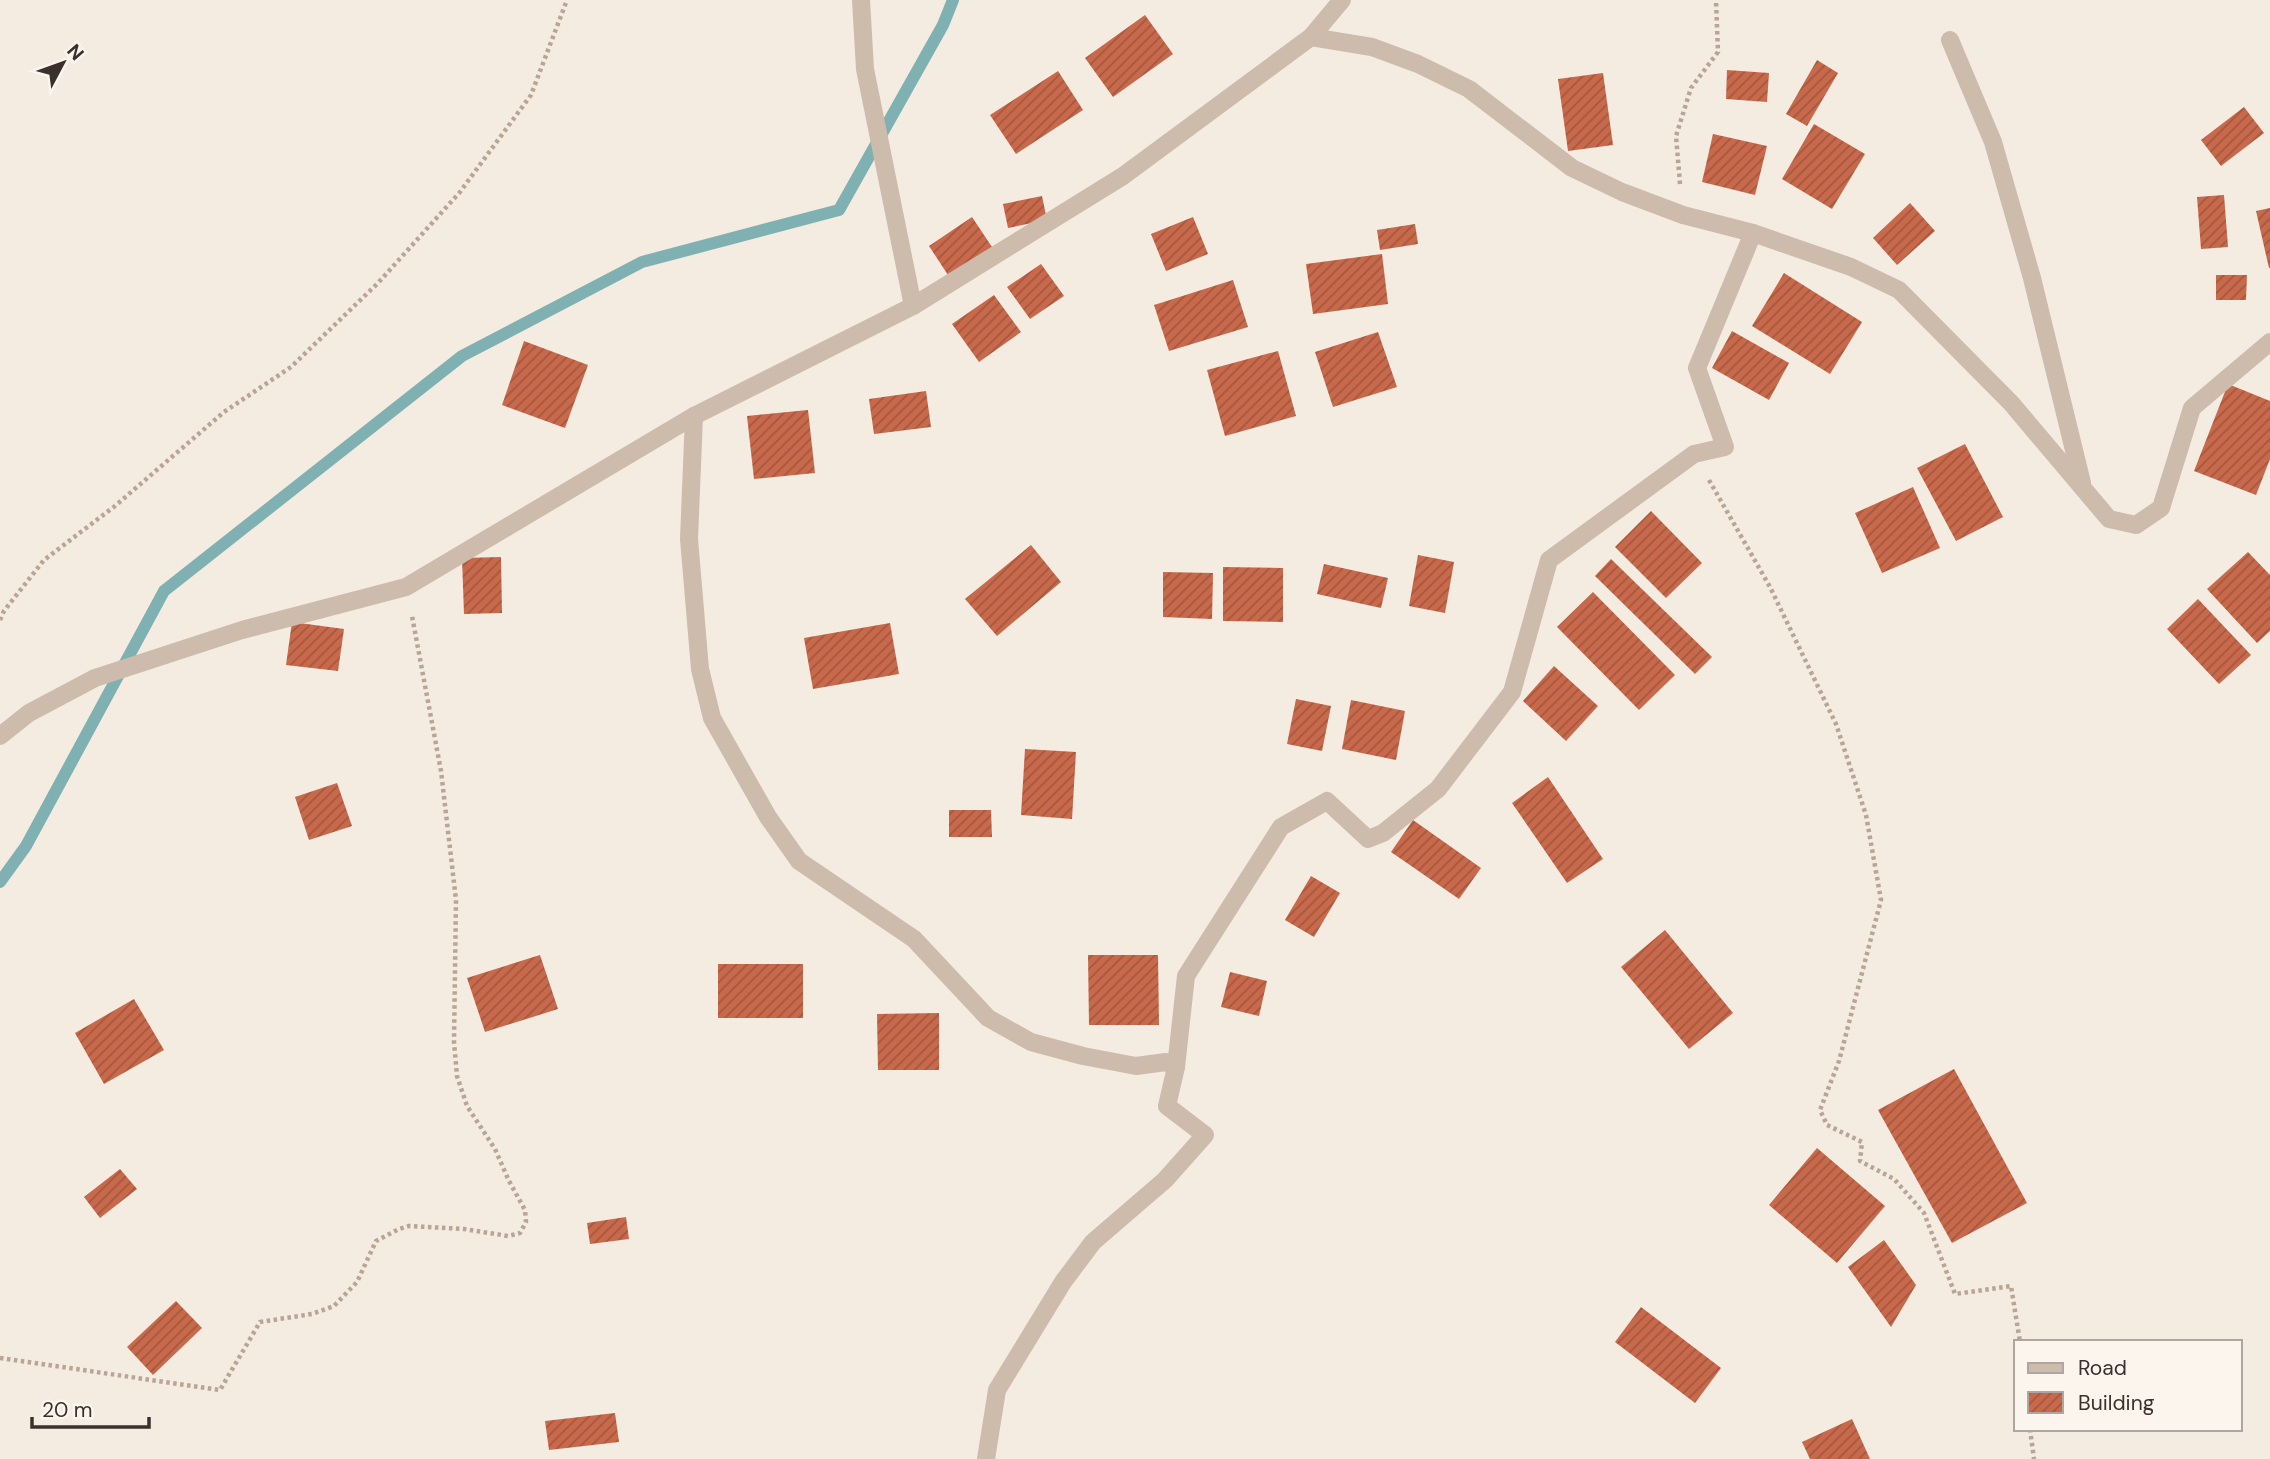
<svg xmlns="http://www.w3.org/2000/svg" width="2270" height="1459" font-family="'DM Sans',sans-serif">
  <defs>
    <pattern id="building-hatch" width="6" height="6" patternUnits="userSpaceOnUse" patternTransform="scale(1.75)"><rect width="6" height="6" fill="#c8694b"/><path d="M-1 1l2-2M0 6l6-6M5 7l2-2" fill="none" stroke="#a4573f"/></pattern>
  </defs>
  <rect width="100%" height="100%" fill="#f4ebe1"/>
  <g fill="none" stroke-linecap="round" stroke-linejoin="round">
    <!-- stream -->
    <path stroke="#7fb0b2" stroke-width="12" d="M 0,882 L 26,846 L 164,591 L 462,356 L 642,262 L 839,210 L 943,25 L 953,0"/>
  </g>
  <!-- building -->
  <g fill="url(#building-hatch)">
    <path d="M 1145,15 L 1173,54 L 1113,97 L 1085,58 Z"/>
    <path d="M 1817,60 L 1838,73 L 1807,126 L 1786,114 Z"/>
    <path d="M 1727,70 L 1769,73 L 1767,102 L 1726,99 Z"/>
    <path d="M 1058,71 L 1083,110 L 1016,154 L 990,115 Z"/>
    <path d="M 1603,73 L 1613,145 L 1568,151 L 1558,79 Z"/>
    <path d="M 2244,107 L 2264,133 L 2221,166 L 2201,140 Z"/>
    <path d="M 1814,124 L 1865,154 L 1832,209 L 1782,179 Z"/>
    <path d="M 1713,134 L 1767,146 L 1755,195 L 1702,182 Z"/>
    <path d="M 2224,195 L 2228,247 L 2201,249 L 2197,197 Z"/>
    <path d="M 1042,196 L 1047,220 L 1008,228 L 1003,204 Z"/>
    <path d="M 1910,203 L 1935,231 L 1897,265 L 1873,238 Z"/>
    <path d="M 2270,208 L 2270,268 L 2269,268 L 2256,211 Z"/>
    <path d="M 972,217 L 992,247 L 948,275 L 929,246 Z"/>
    <path d="M 1193,217 L 1208,254 L 1166,271 L 1151,234 Z"/>
    <path d="M 1415,224 L 1418,244 L 1380,250 L 1377,230 Z"/>
    <path d="M 1382,254 L 1388,304 L 1313,314 L 1306,264 Z"/>
    <path d="M 1041,264 L 1064,296 L 1030,319 L 1007,287 Z"/>
    <path d="M 1784,273 L 1862,322 L 1830,374 L 1752,326 Z"/>
    <path d="M 2216,275 L 2247,275 L 2246,300 L 2216,300 Z"/>
    <path d="M 1233,280 L 1248,327 L 1169,351 L 1154,305 Z"/>
    <path d="M 994,295 L 1021,332 L 979,362 L 952,324 Z"/>
    <path d="M 1732,331 L 1789,363 L 1769,400 L 1712,368 Z"/>
    <path d="M 1378,332 L 1397,387 L 1333,407 L 1315,352 Z"/>
    <path d="M 524,341 L 588,365 L 565,428 L 502,405 Z"/>
    <path d="M 1278,351 L 1296,416 L 1225,436 L 1207,370 Z"/>
    <path d="M 2228,384 L 2270,401 L 2270,459 L 2256,495 L 2194,471 Z"/>
    <path d="M 926,391 L 931,427 L 874,434 L 869,399 Z"/>
    <path d="M 808,410 L 815,473 L 754,479 L 747,416 Z"/>
    <path d="M 1965,444 L 2003,517 L 1956,541 L 1917,468 Z"/>
    <path d="M 1913,487 L 1940,548 L 1882,573 L 1855,513 Z"/>
    <path d="M 1651,511 L 1702,563 L 1666,598 L 1615,547 Z"/>
    <path d="M 1031,545 L 1061,582 L 997,636 L 965,599 Z"/>
    <path d="M 2248,552 L 2270,575 L 2270,631 L 2257,643 L 2207,589 Z"/>
    <path d="M 1418,555 L 1454,562 L 1445,613 L 1409,606 Z"/>
    <path d="M 501,557 L 502,613 L 464,614 L 462,558 Z"/>
    <path d="M 1611,559 L 1712,657 L 1695,674 L 1595,576 Z"/>
    <path d="M 1324,564 L 1388,578 L 1381,608 L 1317,594 Z"/>
    <path d="M 1223,567 L 1283,568 L 1283,622 L 1223,621 Z"/>
    <path d="M 1163,572 L 1213,573 L 1212,619 L 1163,617 Z"/>
    <path d="M 1593,592 L 1675,675 L 1639,710 L 1557,627 Z"/>
    <path d="M 2198,599 L 2251,655 L 2219,684 L 2167,629 Z"/>
    <path d="M 292,622 L 344,629 L 338,671 L 286,665 Z"/>
    <path d="M 890,623 L 899,674 L 813,689 L 804,638 Z"/>
    <path d="M 1554,666 L 1598,706 L 1566,741 L 1523,701 Z"/>
    <path d="M 1296,699 L 1331,706 L 1322,751 L 1287,744 Z"/>
    <path d="M 1351,700 L 1405,711 L 1396,760 L 1342,749 Z"/>
    <path d="M 1025,749 L 1076,752 L 1072,819 L 1021,815 Z"/>
    <path d="M 1548,777 L 1603,859 L 1567,883 L 1512,803 Z"/>
    <path d="M 337,783 L 352,826 L 309,840 L 295,797 Z"/>
    <path d="M 949,810 L 991,810 L 992,837 L 949,837 Z"/>
    <path d="M 1413,820 L 1481,868 L 1459,899 L 1391,852 Z"/>
    <path d="M 1311,876 L 1340,893 L 1314,937 L 1285,920 Z"/>
    <path d="M 1665,930 L 1733,1013 L 1689,1049 L 1621,967 Z"/>
    <path d="M 540,955 L 558,1009 L 485,1032 L 467,978 Z"/>
    <path d="M 1088,955 L 1158,955 L 1159,1025 L 1089,1025 Z"/>
    <rect x="718" y="964" width="85" height="54"/>
    <path d="M 1230,972 L 1267,981 L 1259,1016 L 1221,1007 Z"/>
    <path d="M 134,999 L 164,1050 L 104,1084 L 75,1033 Z"/>
    <path d="M 939,1013 L 939,1070 L 878,1070 L 877,1014 Z"/>
    <path d="M 1954,1069 L 2027,1203 L 1952,1243 L 1878,1110 Z"/>
    <path d="M 1817,1148 L 1885,1206 L 1837,1263 L 1769,1205 Z"/>
    <path d="M 120,1169 L 137,1189 L 100,1218 L 84,1197 Z"/>
    <path d="M 626,1217 L 629,1239 L 590,1244 L 587,1223 Z"/>
    <path d="M 1884,1240 L 1916,1285 L 1891,1327 L 1848,1267 Z"/>
    <path d="M 176,1301 L 202,1328 L 153,1375 L 127,1347 Z"/>
    <path d="M 1641,1307 L 1721,1368 L 1695,1403 L 1615,1342 Z"/>
    <path d="M 615,1413 L 619,1442 L 549,1450 L 545,1421 Z"/>
    <path d="M 1852,1419 L 1870,1459 L 1810,1459 L 1802,1442 Z"/>
  </g>
  <g fill="none" stroke-linecap="round" stroke-linejoin="round">
    <!-- path -->
    <g stroke="#b9a596" stroke-width="4.5" stroke-dasharray="3.5 3.5" stroke-linecap="butt">
      <path d="M 1680,184 L 1676,136 L 1691,88 L 1718,52 L 1716,0"/>
      <path d="M 1709,480 L 1770,587 L 1836,724 L 1866,815 L 1881,900 L 1839,1061 L 1820,1110 L 1827,1125 L 1862,1142 L 1860,1161 L 1894,1179 L 1924,1213 L 1955,1294 L 2011,1286 L 2020,1342"/>
      <path d="M 0,620 L 4,611 L 44,560 L 115,506 L 224,412 L 291,367 L 378,283 L 460,192 L 531,95 L 567,0"/>
      <path d="M 0,1358 L 220,1390 L 260,1322 L 312,1314 L 334,1306 L 357,1282 L 376,1241 L 399,1229 L 409,1226 L 464,1229 L 508,1236 L 520,1233 L 526,1222 L 525,1210 L 509,1181 L 495,1149 L 467,1106 L 457,1076 L 454,1042 L 456,900 L 441,771 L 412,616"/>
      <path d="M 2030,1429 L 2034,1459"/>
    </g>
    <!-- minor -->
    <g stroke="#cdbbac" stroke-width="18">
      <path d="M 861,0 L 865,69 L 913,306"/>
      <path d="M 1311,37 L 1372,47 L 1418,64 L 1469,89 L 1572,168 L 1622,192 L 1683,215 L 1753,233 L 1851,267 L 1899,290 L 2011,403 L 2109,519 L 2136,525 L 2161,508 L 2192,408 L 2270,342"/>
      <path d="M 1950,40 L 1993,142 L 2032,278 L 2082,483"/>
      <path d="M 694,416 L 689,539 L 700,669 L 712,718 L 768,817 L 799,861 L 914,939 L 988,1018 L 1031,1042 L 1083,1056 L 1136,1066 L 1166,1062 L 1176,1067"/>
      <path d="M 0,736 L 29,713 L 95,678 L 242,630 L 406,587 L 694,416 L 913,306 L 1123,176 L 1311,37 L 1342,0"/>
      <path d="M 986,1459 L 997,1390 L 1063,1282 L 1093,1242 L 1165,1180 L 1205,1135 L 1167,1106 L 1176,1067 L 1186,976 L 1281,827 L 1327,801 L 1368,839 L 1383,833 L 1438,789 L 1512,692 L 1549,560 L 1694,454 L 1725,447 L 1697,368 L 1753,233"/>
    </g>
  </g>
  <!-- legend -->
  <rect x="2014" y="1340" width="228" height="91" fill="#fbf5ee" stroke="#aea6a0" stroke-width="2"/>
  <rect x="2028" y="1363" width="35" height="10" fill="#cdbbac" stroke="#aea6a0" stroke-width="2"/>
  <text x="2078" y="1375" font-size="21" fill="#3b302b">Road</text>
  <rect x="2028" y="1392" width="35" height="21" fill="url(#building-hatch)" stroke="#aea6a0" stroke-width="2"/>
  <text x="2078" y="1410" font-size="21" fill="#3b302b">Building</text>
  <!-- north arrow -->
  <g transform="translate(63 63) rotate(49)" stroke="#fbf5ee" stroke-width="5" paint-order="stroke">
  <path d="M0-5L12 26L0 18L-12 26Z" fill="#3b302b"/>
  <text y="-10" font-size="19" font-weight="bold" text-anchor="middle" fill="#3b302b">N</text>
  </g>
  <!-- scale -->
  <path d="M32 1417v10h117v-10" fill="none" stroke="#3b302b" stroke-width="3.5"/>
  <text x="42" y="1417" font-size="21" fill="#3b302b" stroke="#fbf5ee" stroke-width="5" paint-order="stroke">20 m</text>
</svg>
